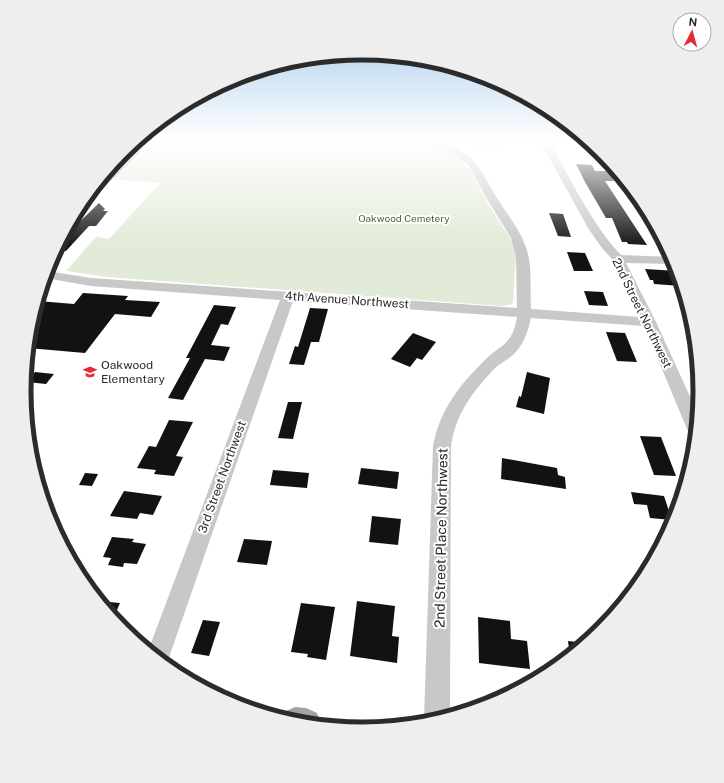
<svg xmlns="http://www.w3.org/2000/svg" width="724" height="783" font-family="'Public Sans',sans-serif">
  <rect width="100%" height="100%" fill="#fff"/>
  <!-- green -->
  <g fill="#e2ead8">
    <path d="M 152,139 L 425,139 C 467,154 470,171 490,207 C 498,220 507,232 514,246 L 516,255 L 513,303 L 509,305 L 501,306 L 107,277 L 66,271 L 96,237 L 109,239 L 160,183 L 110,179 Z"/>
    <path d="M 461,139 L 510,139 L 510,143 L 491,151 Z"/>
  </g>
  <!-- building -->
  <g fill="#121212">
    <path d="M 576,164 L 592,165 L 595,171 L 608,171 L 614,181 L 605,181 L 647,245 L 628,244 L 627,242 L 622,242 L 612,218 L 606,218 L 585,182 Z"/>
    <path d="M 99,203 L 105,209 L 103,211 L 108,211 L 96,226 L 89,226 L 66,251 L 56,251 L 61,240 Z"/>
    <path d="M 549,213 L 563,214 L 571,237 L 558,236 Z"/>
    <path d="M 567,252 L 585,253 L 593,271 L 574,271 Z"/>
    <path d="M 645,269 L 677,271 L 681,286 L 654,284 L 653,280 L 650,280 Z"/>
    <path d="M 584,291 L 603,292 L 608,306 L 589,305 Z"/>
    <path d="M 83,293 L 128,296 L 125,300 L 160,302 L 151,317 L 115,314 L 85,353 L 28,348 L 31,325 L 38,301 L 74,304 Z"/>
    <path d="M 214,305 L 236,307 L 228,325 L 221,324 L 211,345 L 230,347 L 224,361 L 205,359 L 183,400 L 168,398 L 190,358 L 186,358 Z"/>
    <path d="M 310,308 L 328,309 L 319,342 L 311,342 L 304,365 L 289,364 L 295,346 L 298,347 Z"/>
    <path d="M 606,332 L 625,333 L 637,362 L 617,361 Z"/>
    <path d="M 413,333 L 436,342 L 422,360 L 417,358 L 410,367 L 391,359 Z"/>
    <path d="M 35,372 L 54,374 L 46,384 L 27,382 Z"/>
    <path d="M 527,372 L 550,378 L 544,414 L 516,407 L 519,396 L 521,397 Z"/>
    <path d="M 288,402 L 302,402 L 293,439 L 278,438 Z"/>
    <path d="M 169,420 L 193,422 L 176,456 L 183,457 L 174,476 L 154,474 L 156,470 L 137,468 L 149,446 L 156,447 Z"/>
    <path d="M 640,436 L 661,437 L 676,476 L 654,475 Z"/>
    <path d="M 502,458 L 557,468 L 558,475 L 565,477 L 566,489 L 501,479 Z"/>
    <path d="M 361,468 L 399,472 L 397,489 L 358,484 Z"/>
    <path d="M 273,470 L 309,473 L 307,488 L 270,485 Z"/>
    <path d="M 85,473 L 98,474 L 92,486 L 79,485 Z"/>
    <path d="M 124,491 L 162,496 L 153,515 L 140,513 L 137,519 L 110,516 Z"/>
    <path d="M 631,492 L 664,496 L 672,520 L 650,518 L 647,505 L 634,504 Z"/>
    <path d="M 372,516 L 401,519 L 398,545 L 369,542 Z"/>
    <path d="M 112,537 L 134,539 L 132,542 L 146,544 L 137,564 L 124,563 L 123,567 L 108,565 L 111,558 L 103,557 Z"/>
    <path d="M 244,539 L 272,541 L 267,565 L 237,562 Z"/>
    <path d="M 99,601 L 120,603 L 113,619 L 107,611 Z"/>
    <path d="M 357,601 L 395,606 L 392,636 L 399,637 L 397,663 L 350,656 Z"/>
    <path d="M 301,603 L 335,607 L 326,660 L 307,657 L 308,654 L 291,652 Z"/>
    <path d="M 478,617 L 510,621 L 511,639 L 527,641 L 530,669 L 479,663 Z"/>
    <path d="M 203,620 L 220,622 L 209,656 L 191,653 Z"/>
    <path d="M 568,641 L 585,643 L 570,656 Z"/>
  </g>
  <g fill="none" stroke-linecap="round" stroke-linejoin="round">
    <!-- minor -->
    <path fill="#c8c8c8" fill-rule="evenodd" d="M 425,139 C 433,138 440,140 448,144 C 479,157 482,175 499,201 C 510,218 523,234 528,254 C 532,271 530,292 531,309 L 640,317 L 613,260 L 602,248 L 588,228 L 539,139 L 547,139 C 571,178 590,222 621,255 L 672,257 L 675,264 L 626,263 L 656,322 L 698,414 L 696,435 L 690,434 L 687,429 L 644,326 L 531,318 C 528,331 524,344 514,354 C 508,360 500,363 494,369 C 472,393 456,413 451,446 L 450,716 L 426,723 L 424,720 L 433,446 C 440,410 458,387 483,362 C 500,344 512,347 517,317 L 293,301 L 166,666 L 148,651 L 280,300 L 91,286 L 45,278 L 47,271 L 91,278 L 517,308 L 516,256 L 511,238 L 487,199 L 469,166 L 452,152 Z"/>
    <!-- major -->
    <g fill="#a3a3a3" fill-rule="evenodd">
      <path d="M 143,139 L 154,139 L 91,200 L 84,200 L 110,169 Z"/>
      <path d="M 295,707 L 306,708 L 317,713 L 321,725 L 296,723 L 281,718 L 284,712 Z"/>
    </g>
  </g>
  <!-- sky -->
  <linearGradient id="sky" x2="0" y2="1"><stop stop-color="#99c4e9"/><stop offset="0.56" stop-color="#fff"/><stop offset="1" stop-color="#fff" stop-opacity="0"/></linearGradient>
  <rect width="724" height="248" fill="url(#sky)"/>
  <!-- icons -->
  <defs>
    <g id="school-bare" transform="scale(1.08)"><path d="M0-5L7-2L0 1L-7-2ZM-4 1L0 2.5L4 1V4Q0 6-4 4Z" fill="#e62a38" stroke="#fff" stroke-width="2.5" paint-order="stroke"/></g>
  </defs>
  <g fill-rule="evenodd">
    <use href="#school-bare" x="90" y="372"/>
  </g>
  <g text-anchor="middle" stroke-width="4" stroke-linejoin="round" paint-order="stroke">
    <!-- far-park labels -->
    <g font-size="10" fill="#4e6739" stroke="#fff">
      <text x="404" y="222">Oakwood Cemetery</text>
    </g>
    <!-- street labels -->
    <g font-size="12" fill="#2b2b2b" stroke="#fff">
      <text transform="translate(347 300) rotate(4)" y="4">4th Avenue Northwest</text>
      <text transform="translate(642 313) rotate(64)" y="4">2nd Street Northwest</text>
      <text transform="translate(222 477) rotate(-70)" y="4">3rd Street Northwest</text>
    </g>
    <!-- poi labels -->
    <g font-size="12" fill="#2b2b2b" stroke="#fff" text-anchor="start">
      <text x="101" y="369">Oakwood<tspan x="101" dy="14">Elementary</tspan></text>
    </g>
    <!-- near-street labels -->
    <g font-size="14" fill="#2b2b2b" stroke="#fff">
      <text transform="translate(441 538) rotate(-89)" y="5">2nd Street Place Northwest</text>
    </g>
  </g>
  <!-- crop -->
  <path d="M0 0H724V783H0ZM31 391a331 331 0 1 1 662 0a331 331 0 1 1-662 0Z" fill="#eee" fill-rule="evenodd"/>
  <path fill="none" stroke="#2b2b2b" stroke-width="5" d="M31 391a331 331 0 1 1 662 0a331 331 0 1 1-662 0Z"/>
  <!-- north arrow -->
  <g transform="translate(692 32) rotate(6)"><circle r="19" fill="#ffffff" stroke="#aaaaaa"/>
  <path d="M0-3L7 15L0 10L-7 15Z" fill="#e62a38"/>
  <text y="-6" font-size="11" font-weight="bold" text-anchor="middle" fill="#2b2b2b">N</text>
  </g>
</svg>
